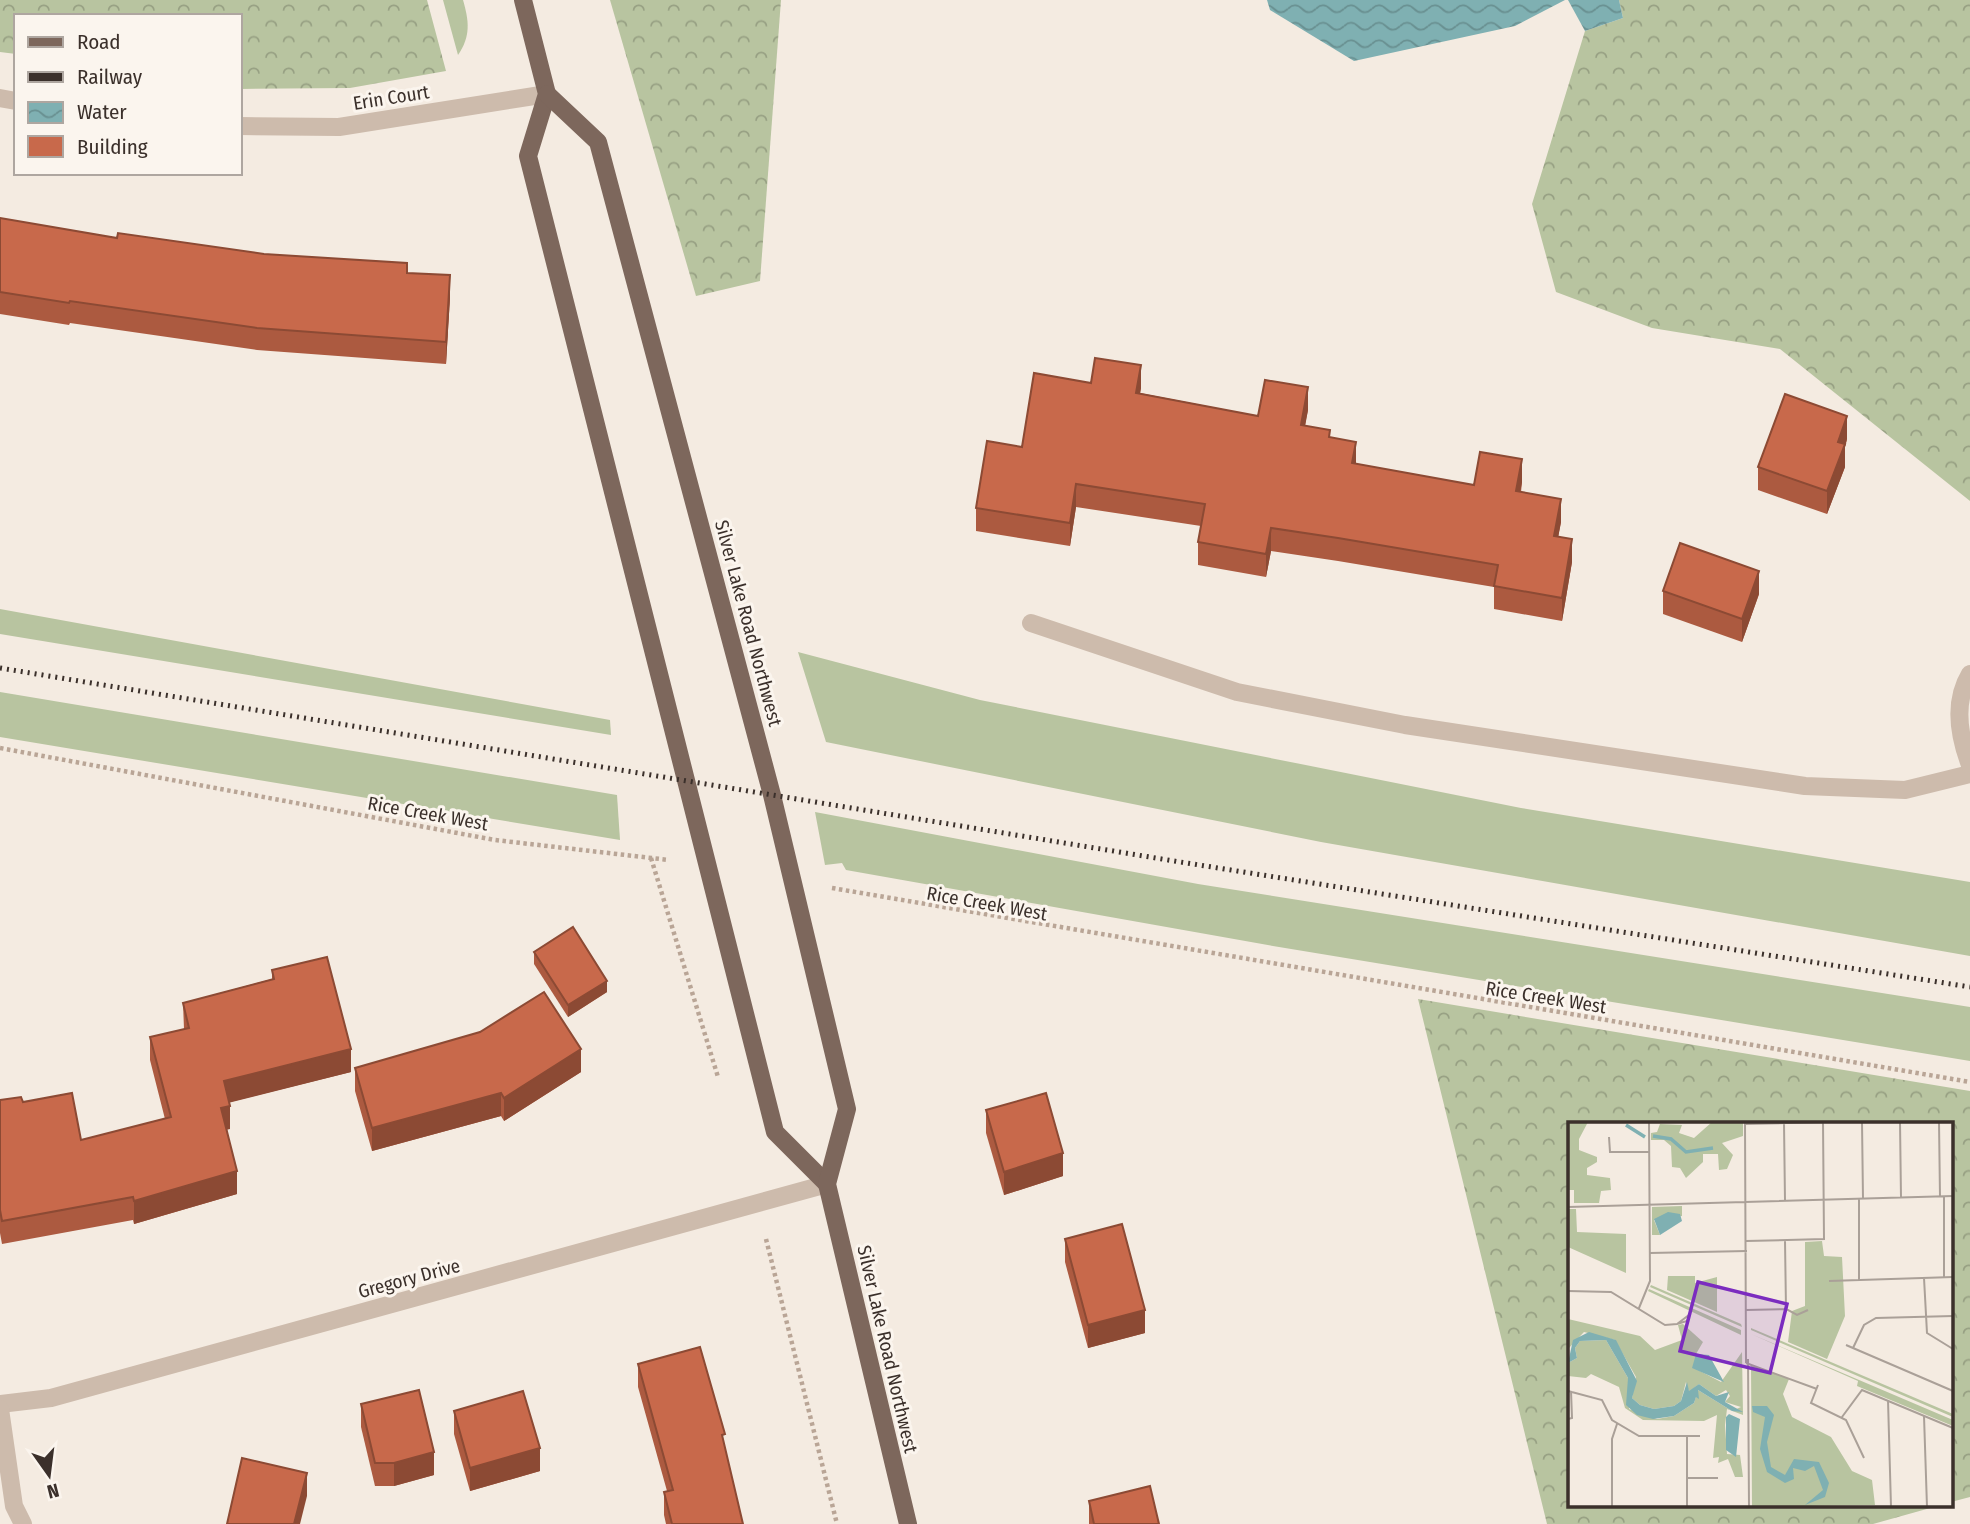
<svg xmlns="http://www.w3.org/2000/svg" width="1970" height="1524" font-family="'Fira Sans Condensed',sans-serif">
  <defs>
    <pattern id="forest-crowns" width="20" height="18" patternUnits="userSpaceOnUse" patternTransform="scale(1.75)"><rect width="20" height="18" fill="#b8c4a0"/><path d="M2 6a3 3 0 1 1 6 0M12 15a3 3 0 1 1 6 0" fill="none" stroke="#97a083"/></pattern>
    <pattern id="water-waves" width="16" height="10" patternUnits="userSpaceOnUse" patternTransform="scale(1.75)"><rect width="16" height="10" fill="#7fb0b2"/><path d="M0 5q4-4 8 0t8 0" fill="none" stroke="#699091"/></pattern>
  </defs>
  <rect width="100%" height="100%" fill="#f4ebe1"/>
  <!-- grass -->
  <g fill="#b8c4a0">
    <path d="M 443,0 L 463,0 C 469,21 471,36 458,55 Z"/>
    <path d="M 0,609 L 610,720 L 611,735 L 0,634 Z"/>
    <path d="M 798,652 L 980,700 L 1521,808 L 1970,882 L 1970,956 L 1321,842 L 826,742 Z"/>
    <path d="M 0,692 L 617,795 L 620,840 L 0,737 Z"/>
    <path d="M 815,812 L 1198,884 L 1970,1007 L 1970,1061 L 1279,947 L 846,870 L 842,863 L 825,865 Z"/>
  </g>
  <!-- forest -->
  <g fill="url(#forest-crowns)">
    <path d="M 0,0 L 427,0 L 446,71 L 350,88 L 240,89 L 240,16 L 16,16 L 16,54 L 0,52 Z"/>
    <path d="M 610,0 L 781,0 L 760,281 L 696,296 Z"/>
    <path d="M 1619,0 L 1970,0 L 1970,501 L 1780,349 L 1652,328 L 1556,292 L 1532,204 L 1585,31 L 1623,18 Z"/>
    <path d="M 1418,999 L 1970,1091 L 1970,1497 L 1951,1502 L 1951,1123 L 1569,1123 L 1569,1505 L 1941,1505 L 1873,1524 L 1547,1524 Z"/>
  </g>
  <!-- water -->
  <g fill="url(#water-waves)">
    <path d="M 1267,0 L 1565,0 L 1515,26 L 1354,61 L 1270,10 Z"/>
    <path d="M 1568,0 L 1619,0 L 1623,18 L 1585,31 Z"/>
  </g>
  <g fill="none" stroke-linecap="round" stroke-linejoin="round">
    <!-- path -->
    <g stroke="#b9a596" stroke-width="4.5" stroke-dasharray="3.5 3.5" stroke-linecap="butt">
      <path d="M 0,748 L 495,840 L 669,860"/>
      <path d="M 651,858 L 718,1077"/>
      <path d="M 832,888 L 1970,1082"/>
      <path d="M 766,1239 L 837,1524"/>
    </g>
    <!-- minor -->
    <g stroke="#cdbbac" stroke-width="18">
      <path d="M 0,98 L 16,101"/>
      <path d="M 240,126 L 339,127 L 547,94"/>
      <path d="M 1031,623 L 1237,692 L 1405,725 L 1805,786 L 1905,790 L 1970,774"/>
      <path d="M 1970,674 C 1953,702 1959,736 1970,765"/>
      <path d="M 0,1404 L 51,1398 L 827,1184"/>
      <path d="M 0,1409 L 14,1506 L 23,1524"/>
    </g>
    <!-- major -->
    <g stroke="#7d675c" stroke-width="18">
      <path d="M 523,0 L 547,94 L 528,156 L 775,1132 L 827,1184"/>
      <path d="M 547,94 L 598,142 L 772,795 L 847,1109 L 827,1184 L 908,1524"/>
    </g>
    <!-- rail -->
    <path stroke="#3b302b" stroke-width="5" stroke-dasharray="2 5" stroke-linecap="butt" d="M 0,668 L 1174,861 L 1970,987"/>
  </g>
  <!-- wall -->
  <g fill="#ac5a40">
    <path d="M 0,218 L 117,238 L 264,254 L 407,273 L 450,297 L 446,364 L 257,350 L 70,323 L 69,325 L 0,314 Z"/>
    <path d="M 1091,383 L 1141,388 L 1140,393 L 1258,416 L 1308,410 L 1305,425 L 1330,437 L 1356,464 L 1474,485 L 1522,482 L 1521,492 L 1561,522 L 1558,537 L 1572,562 L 1562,621 L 1494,609 L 1494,587 L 1338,561 L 1271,551 L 1266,577 L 1198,565 L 1198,542 L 1201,526 L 1076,507 L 1070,546 L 976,531 L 976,508 L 1022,447 Z"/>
    <path d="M 1847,439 L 1845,447 L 1845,467 L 1827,514 L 1758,490 L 1758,467 Z"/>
    <path d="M 1663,591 L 1759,594 L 1742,642 L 1663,614 Z"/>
    <path d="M 534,952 L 607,992 L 568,1017 L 534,964 Z"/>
    <path d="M 272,970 L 351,1072 L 230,1102 L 230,1129 L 227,1129 L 237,1194 L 134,1224 L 133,1220 L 2,1244 L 0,1233 L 0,1100 L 23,1102 L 81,1140 L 165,1119 L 150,1060 L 150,1037 L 184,1029 L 183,1003 L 272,979 Z"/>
    <path d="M 355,1068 L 581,1072 L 504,1121 L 501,1116 L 372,1151 L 355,1091 Z"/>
    <path d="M 986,1110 L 1063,1176 L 1004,1195 L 986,1133 Z"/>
    <path d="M 1065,1239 L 1145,1333 L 1088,1348 L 1065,1262 Z"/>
    <path d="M 638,1364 L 725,1449 L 743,1524 L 666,1524 L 664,1515 L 664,1492 L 667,1491 L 638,1387 Z"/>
    <path d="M 361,1404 L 434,1475 L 394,1486 L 375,1486 L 361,1427 Z"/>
    <path d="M 454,1411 L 540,1471 L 470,1491 L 454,1434 Z"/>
    <path d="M 1089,1501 L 1159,1524 L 1089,1524 Z"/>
  </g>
  <!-- shaded-wall -->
  <g fill="#8c4a34">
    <path d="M 450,275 L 450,297 L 446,364 L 446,342 Z"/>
    <path d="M 1141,365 L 1141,388 L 1136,416 L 1136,393 Z"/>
    <path d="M 1308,387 L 1308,410 L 1301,448 L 1301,425 Z"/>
    <path d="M 1847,416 L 1847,439 L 1845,447 L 1845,467 L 1827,514 L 1827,491 L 1838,442 Z"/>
    <path d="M 1356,442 L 1356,465 L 1352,463 Z"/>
    <path d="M 1522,459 L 1522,482 L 1516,514 L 1516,491 Z"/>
    <path d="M 1076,484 L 1076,507 L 1070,546 L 1070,523 Z"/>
    <path d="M 1561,499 L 1561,522 L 1554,559 L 1554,536 Z"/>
    <path d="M 1271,528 L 1271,551 L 1266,577 L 1266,554 Z"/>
    <path d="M 1572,539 L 1572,562 L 1562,621 L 1562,598 Z"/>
    <path d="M 1759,571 L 1759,594 L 1742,642 L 1742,619 Z"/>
    <path d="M 607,981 L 607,992 L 568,1017 L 568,1005 Z"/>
    <path d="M 351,1049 L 351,1072 L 224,1104 L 224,1081 Z"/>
    <path d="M 581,1049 L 581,1072 L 504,1121 L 504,1098 Z"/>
    <path d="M 501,1093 L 501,1116 L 372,1151 L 372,1128 Z"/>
    <path d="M 230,1106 L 230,1129 L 221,1131 L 221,1108 Z"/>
    <path d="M 1063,1153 L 1063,1176 L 1004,1195 L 1004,1172 Z"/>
    <path d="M 237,1171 L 237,1194 L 134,1224 L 134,1201 Z"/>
    <path d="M 1145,1310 L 1145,1333 L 1088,1348 L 1088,1325 Z"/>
    <path d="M 540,1448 L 540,1471 L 470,1491 L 470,1468 Z"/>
    <path d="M 434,1452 L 434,1475 L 394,1486 L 394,1463 Z"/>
    <path d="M 307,1473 L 307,1496 L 300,1524 L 294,1524 Z"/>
  </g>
  <!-- building -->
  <g fill="#c8694b" stroke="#8c4a34" stroke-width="2">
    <path d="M 0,218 L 117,238 L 118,233 L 264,254 L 407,263 L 407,273 L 450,275 L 446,342 L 257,328 L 70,301 L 69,303 L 0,292 Z"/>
    <path d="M 1095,358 L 1141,365 L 1136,393 L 1258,416 L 1265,380 L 1308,387 L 1301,425 L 1330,430 L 1329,437 L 1356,442 L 1352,463 L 1474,485 L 1480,452 L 1522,459 L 1516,491 L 1561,499 L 1554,536 L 1572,539 L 1562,598 L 1494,586 L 1498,565 L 1338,538 L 1271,528 L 1266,554 L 1198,542 L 1205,504 L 1076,484 L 1070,523 L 976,508 L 987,441 L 1022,447 L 1034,373 L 1091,383 Z"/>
    <path d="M 1785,394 L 1847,416 L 1838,442 L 1845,444 L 1827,491 L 1758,467 Z"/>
    <path d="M 1680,543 L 1759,571 L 1742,619 L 1663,591 Z"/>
    <path d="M 573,927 L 607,981 L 568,1005 L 534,952 Z"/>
    <path d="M 327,957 L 351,1049 L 224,1081 L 230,1106 L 221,1108 L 237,1171 L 134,1201 L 133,1197 L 2,1221 L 0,1210 L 0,1100 L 21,1097 L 23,1102 L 72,1093 L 81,1140 L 171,1117 L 150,1037 L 189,1028 L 183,1003 L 274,979 L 272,970 Z"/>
    <path d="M 544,992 L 581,1049 L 504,1098 L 501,1093 L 372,1128 L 355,1068 L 480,1032 Z"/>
    <path d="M 1046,1093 L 1063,1153 L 1004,1172 L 986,1110 Z"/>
    <path d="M 1122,1224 L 1145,1310 L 1088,1325 L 1065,1239 Z"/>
    <path d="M 700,1347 L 725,1434 L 722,1435 L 743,1524 L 672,1524 L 664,1492 L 673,1490 L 638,1364 Z"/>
    <path d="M 419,1390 L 434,1452 L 394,1463 L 375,1463 L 361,1404 Z"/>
    <path d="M 523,1391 L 540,1448 L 470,1468 L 454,1411 Z"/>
    <path d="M 242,1458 L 307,1473 L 294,1524 L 227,1524 Z"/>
    <path d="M 1150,1486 L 1159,1524 L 1094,1524 L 1089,1501 Z"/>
  </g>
  <g text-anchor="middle" stroke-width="6" stroke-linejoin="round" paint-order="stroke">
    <!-- street labels -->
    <g font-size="19" fill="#3b302b" stroke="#fbf5ee">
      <text transform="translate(391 97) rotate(-9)" y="7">Erin Court</text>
      <text transform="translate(749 623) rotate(75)" y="7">Silver Lake Road Northwest</text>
      <text transform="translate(428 813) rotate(10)" y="7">Rice Creek West</text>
      <text transform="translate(987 903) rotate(10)" y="7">Rice Creek West</text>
      <text transform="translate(1546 997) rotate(9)" y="7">Rice Creek West</text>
      <text transform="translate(409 1278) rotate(-15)" y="7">Gregory Drive</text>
      <text transform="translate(888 1349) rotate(77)" y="7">Silver Lake Road Northwest</text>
    </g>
  </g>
  <!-- overview -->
  <g transform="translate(1568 1122)">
    <rect width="385" height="385" fill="#f4ebe1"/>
    <path d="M 83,163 L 173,202 L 174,205 L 82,165 ZM 81,167 L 173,208 L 173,213 L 80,169 ZM 183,206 L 385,292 L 385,295 L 183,208 ZM 183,212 L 385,298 L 385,304 L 289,264 L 290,259 Z" fill="#b8c4a0"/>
    <path d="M 0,0 L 20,0 L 11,17 L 11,28 L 29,35 L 29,40 L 19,46 L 19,53 L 42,56 L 43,68 L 33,69 L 31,81 L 6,81 L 6,68 L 0,68 ZM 144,0 L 175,0 L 175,14 L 154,21 L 165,33 L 159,47 L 151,48 L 150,32 L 135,32 L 135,40 L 118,56 L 112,46 L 104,45 L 103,24 L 96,18 L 83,18 L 83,11 L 89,10 L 92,2 L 114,3 L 111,11 L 126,16 ZM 114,84 L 114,94 L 86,98 L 92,113 L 84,113 L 84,85 ZM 0,87 L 8,87 L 9,110 L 58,112 L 58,151 L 0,125 ZM 254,119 L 256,134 L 274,135 L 277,194 L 259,237 L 220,220 L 224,189 L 237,184 L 237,120 ZM 100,154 L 127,154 L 127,161 L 149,155 L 149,190 L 99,168 ZM 0,197 L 72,214 L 87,228 L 114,218 L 110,203 L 115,202 L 135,220 L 128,232 L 132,249 L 153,260 L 174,230 L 175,293 L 159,287 L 157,303 L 159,332 L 172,333 L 175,355 L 167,355 L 160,337 L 150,341 L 151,335 L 145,336 L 149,293 L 136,299 L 75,298 L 57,286 L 51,265 L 23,252 L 18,256 L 0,254 L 0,241 L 9,236 L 7,226 L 12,219 L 38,218 L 60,256 L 61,287 L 89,297 L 106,294 L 126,281 L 130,268 L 164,289 L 173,285 L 157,280 L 162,274 L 158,268 L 148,274 L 131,262 L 121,270 L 118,260 L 113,279 L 106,284 L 86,287 L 72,283 L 64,276 L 68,255 L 47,218 L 16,210 L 0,227 ZM 183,243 L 221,257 L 215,272 L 224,295 L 263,315 L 284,349 L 304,358 L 307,383 L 184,385 Z" fill="#b8c4a0"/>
    <path d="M 100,90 L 112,92 L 114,99 L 92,113 L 86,97 ZM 21,210 L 48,218 L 69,259 L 64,276 L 72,283 L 86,287 L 106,284 L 113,279 L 119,260 L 121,269 L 131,262 L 148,274 L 161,270 L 157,280 L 175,290 L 164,289 L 130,268 L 131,277 L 128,275 L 126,281 L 106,294 L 85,297 L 69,293 L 58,283 L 60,256 L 38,218 L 12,219 L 7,226 L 9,236 L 0,241 L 5,218 ZM 128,232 L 141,233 L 156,260 L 124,246 ZM 184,284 L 199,284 L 206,293 L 199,320 L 203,345 L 217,353 L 226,337 L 251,340 L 261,361 L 257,375 L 237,383 L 255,368 L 246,344 L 237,349 L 225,346 L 226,357 L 217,361 L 199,350 L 192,327 L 197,295 L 185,290 ZM 161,292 L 172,297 L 168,335 L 158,328 L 158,295 Z" fill="#7fb0b2"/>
    <path fill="none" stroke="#7fb0b2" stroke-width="3.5" d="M 58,3 L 77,15M 85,14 L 103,17 L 118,30 L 145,26"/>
    <path fill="none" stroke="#aaa098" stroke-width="2" d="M 177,0 L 178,241M 294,0 L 295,77M 332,0 L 333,76M 371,0 L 372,75M 216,1 L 217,79M 177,2 L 257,0M 41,15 L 42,30 L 81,30M 376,75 L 376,155M 291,77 L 291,158M 0,85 L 385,74M 178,119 L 256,117 L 255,0M 217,119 L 218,187 L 229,193 L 240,188M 82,131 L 179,129M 356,156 L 359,211 L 385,227M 261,159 L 385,155M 0,169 L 43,170 L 97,203 L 109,202 L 119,199 L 121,193 L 109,202M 71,186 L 82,159 L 81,0M 178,188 L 218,187M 278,223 L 385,269M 285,226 L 296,203 L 308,196 L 385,194M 180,237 L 181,385M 178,241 L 249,267M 250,263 L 243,281 L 278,298 L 296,336M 0,269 L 34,278 L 44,298 L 71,314 L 132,314M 320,278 L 323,385M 356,294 L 359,385M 274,295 L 294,268 L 385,306M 0,297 L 4,296 L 3,269M 119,314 L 119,385M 119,356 L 150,356M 44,385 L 44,317 L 49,302"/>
    <path fill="#7b2cbf" fill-opacity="0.15" stroke="#7b2cbf" stroke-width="3.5" d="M 130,160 L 219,182 L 202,251 L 112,229 Z"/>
    <rect width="385" height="385" fill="none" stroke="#3b302b" stroke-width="3.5"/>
  </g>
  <!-- legend -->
  <rect x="14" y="14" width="228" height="161" fill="#fbf5ee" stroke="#aea6a0" stroke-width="2"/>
  <rect x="28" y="37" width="35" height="10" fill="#7d675c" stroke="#aea6a0" stroke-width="2"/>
  <text x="77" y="49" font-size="21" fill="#3b302b">Road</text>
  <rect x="28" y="72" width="35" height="10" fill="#3b302b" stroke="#aea6a0" stroke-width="2"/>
  <text x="77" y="84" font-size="21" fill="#3b302b">Railway</text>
  <rect x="28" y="102" width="35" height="21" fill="url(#water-waves)" stroke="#aea6a0" stroke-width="2"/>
  <text x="77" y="119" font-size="21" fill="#3b302b">Water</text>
  <rect x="28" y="136" width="35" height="21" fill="#c8694b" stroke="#aea6a0" stroke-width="2"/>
  <text x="77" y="154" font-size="21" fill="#3b302b">Building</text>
  <!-- north arrow -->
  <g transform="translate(49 1475) rotate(166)" stroke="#fbf5ee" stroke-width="5" paint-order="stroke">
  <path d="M0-5L12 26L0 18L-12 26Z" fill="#3b302b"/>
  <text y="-10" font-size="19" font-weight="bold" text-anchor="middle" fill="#3b302b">N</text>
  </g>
</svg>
